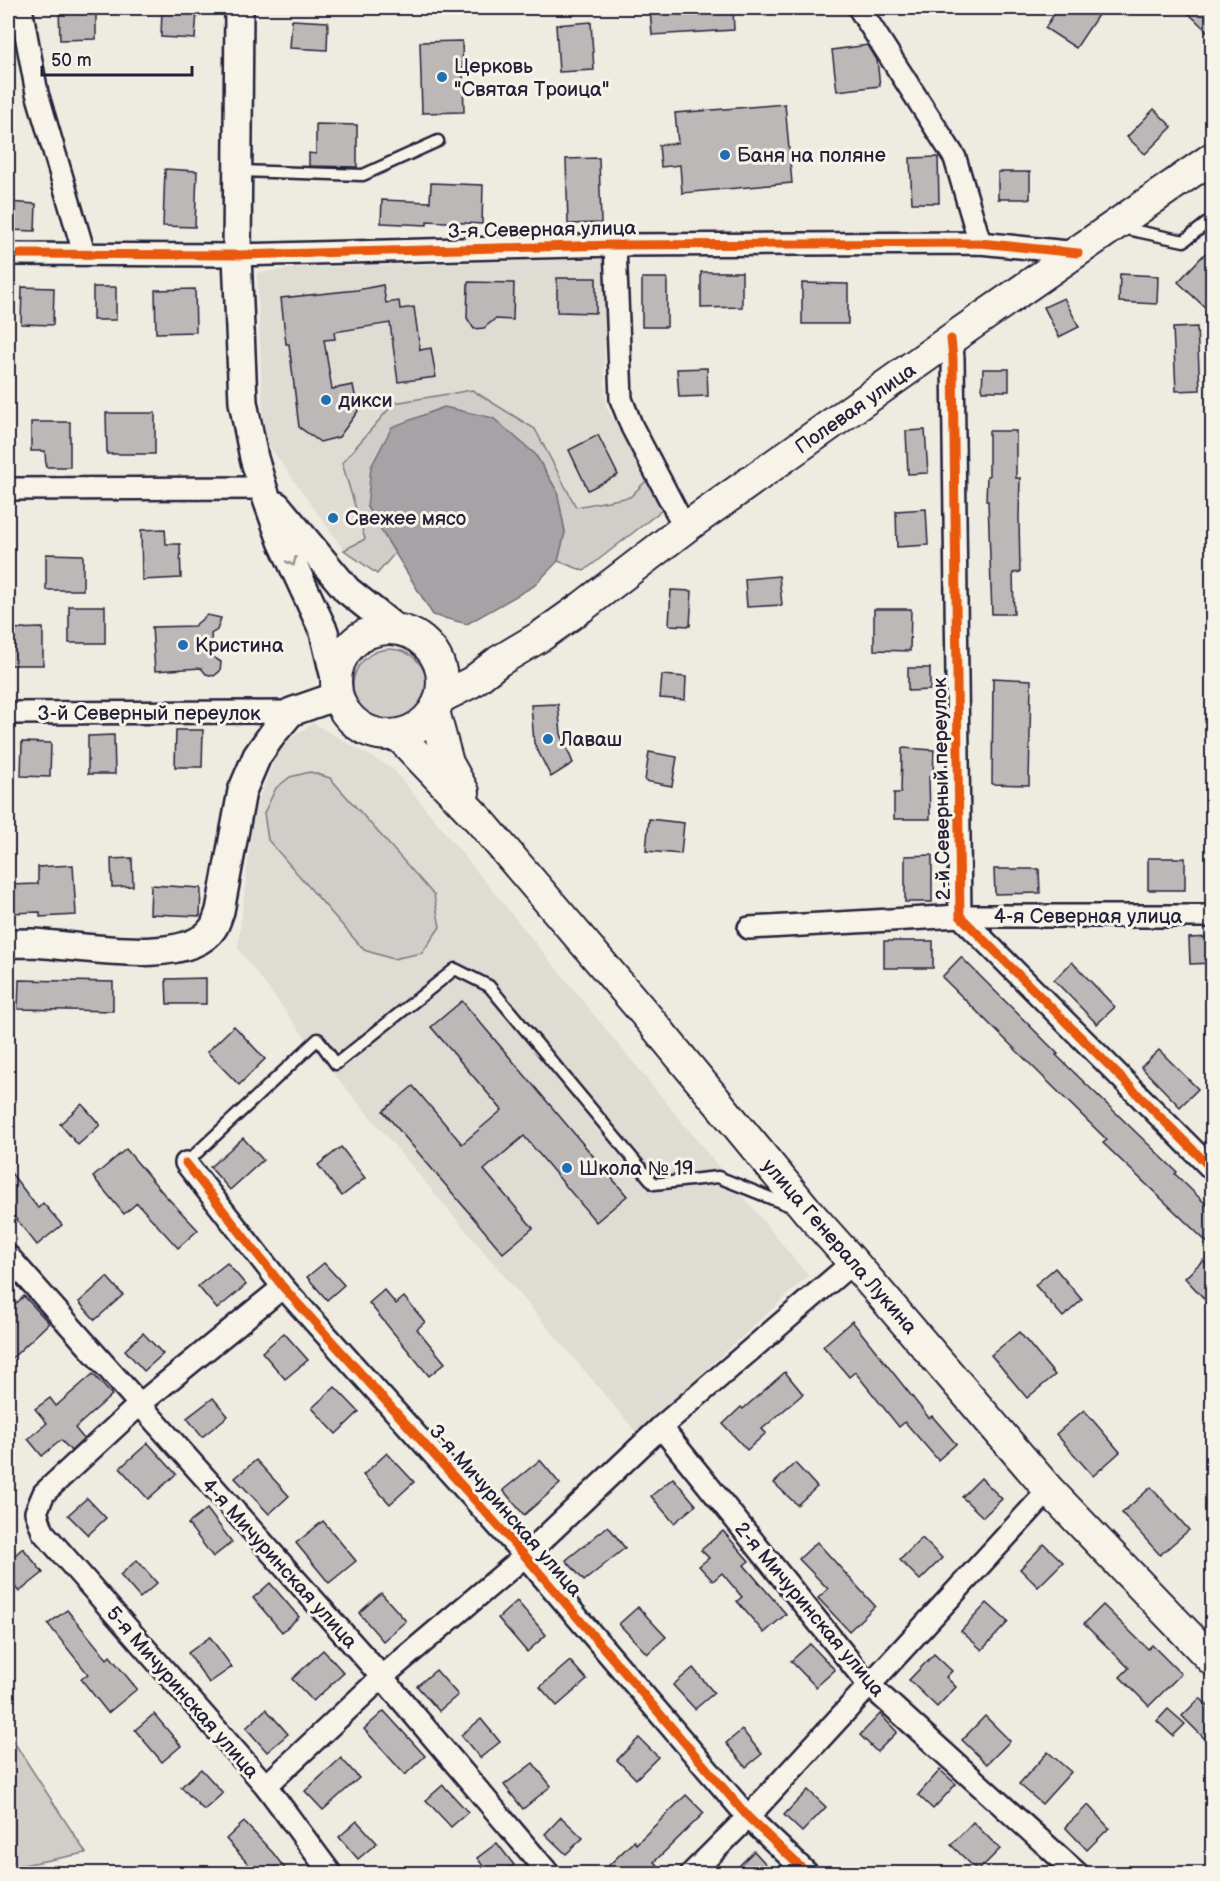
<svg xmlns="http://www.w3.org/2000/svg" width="1220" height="1881" font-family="'Balsamiq Sans',sans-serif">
  <rect width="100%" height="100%" fill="#eeebe1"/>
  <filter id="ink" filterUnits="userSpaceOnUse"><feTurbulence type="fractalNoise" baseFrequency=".0167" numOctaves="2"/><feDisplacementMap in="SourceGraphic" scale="12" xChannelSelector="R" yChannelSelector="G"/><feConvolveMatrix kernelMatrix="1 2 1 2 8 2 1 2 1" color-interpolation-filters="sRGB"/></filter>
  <g filter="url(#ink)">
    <!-- built -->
    <g fill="#dfdcd4">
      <path d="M 607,259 L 604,361 L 606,406 L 647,480 L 630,497 L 576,507 L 535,429 L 472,390 L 394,403 L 342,463 L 365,539 L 344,550 L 264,439 L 257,273 L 295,268 Z"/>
      <path d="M 313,723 L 393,769 L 808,1276 L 637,1433 L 322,1060 L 238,948 L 254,811 L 280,746 Z"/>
    </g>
    <!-- green -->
    <g fill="#d1cdc9" stroke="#7a7882" stroke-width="1.5">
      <path d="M 472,390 L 535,429 L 576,507 L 630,497 L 647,480 L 662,510 L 584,571 L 558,561 L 565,532 L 557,491 L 535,454 L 367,507 L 395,553 L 377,574 L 344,550 L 365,539 L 342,463 L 394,403 Z"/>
      <circle cx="390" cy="686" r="37"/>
      <path d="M 310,772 L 330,778 L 434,895 L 440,927 L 422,953 L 393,959 L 364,950 L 268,840 L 264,813 L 276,788 L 290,777 Z"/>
      <path d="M 8,1733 L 86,1853 L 8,1868 Z"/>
    </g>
    <!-- water -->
    <path fill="#a6a3a6" stroke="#716f7b" stroke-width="1.5" d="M 444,407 L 493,418 L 535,454 L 557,491 L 565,532 L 558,561 L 534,586 L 467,624 L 433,615 L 367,507 L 371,467 L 392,427 Z"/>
    <!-- building -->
    <g fill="#bbb8b7" stroke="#22223b" stroke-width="1.5">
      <path d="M 59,8 L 96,8 L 96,39 L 60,40 Z"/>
      <path d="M 650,8 L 733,8 L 734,30 L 652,35 Z"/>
      <path d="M 1058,8 L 1086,8 L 1098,15 L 1076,48 L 1045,28 Z"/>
      <path d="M 1183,8 L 1212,8 L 1212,36 Z"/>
      <path d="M 162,9 L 197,11 L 195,39 L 161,37 Z"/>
      <path d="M 292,20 L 328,22 L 327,50 L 290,48 Z"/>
      <path d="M 591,22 L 594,70 L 559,72 L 556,25 Z"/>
      <path d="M 462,41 L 464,112 L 422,113 L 420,42 Z"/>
      <path d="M 868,45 L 877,60 L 880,86 L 837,91 L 832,50 Z"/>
      <path d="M 785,104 L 792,183 L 682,193 L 680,165 L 661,167 L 659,145 L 678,143 L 675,113 Z"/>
      <path d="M 1154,109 L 1172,127 L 1145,154 L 1127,137 Z"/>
      <path d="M 316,124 L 357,125 L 357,167 L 309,166 L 309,153 L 316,154 Z"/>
      <path d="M 938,157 L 939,203 L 912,203 L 910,158 Z"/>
      <path d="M 599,158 L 601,223 L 568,224 L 566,159 Z"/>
      <path d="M 165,169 L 197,171 L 195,227 L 163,226 Z"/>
      <rect x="998" y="172" width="32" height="27"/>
      <path d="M 431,183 L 483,185 L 482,224 L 427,221 L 427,225 L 381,223 L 382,200 L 430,202 Z"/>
      <path d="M 8,202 L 36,204 L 35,231 L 8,230 Z"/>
      <path d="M 1212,246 L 1212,314 L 1178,282 Z"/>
      <path d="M 701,272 L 742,272 L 742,307 L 701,308 Z"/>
      <path d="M 1120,274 L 1158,276 L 1157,304 L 1119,302 Z"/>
      <path d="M 557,278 L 596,278 L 596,313 L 557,312 Z"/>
      <rect x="642" y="278" width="25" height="49"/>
      <path d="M 468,282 L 514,283 L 513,320 L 495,319 L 484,328 L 474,329 L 467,318 Z"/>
      <path d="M 802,283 L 848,284 L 848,324 L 802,324 Z"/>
      <path d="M 383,285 L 386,303 L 399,301 L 400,309 L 414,307 L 420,350 L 431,348 L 436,377 L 398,382 L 390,323 L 334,332 L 335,339 L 324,340 L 332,389 L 353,385 L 358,411 L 339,437 L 320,442 L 299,427 L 289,344 L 286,344 L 281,298 L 357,290 Z"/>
      <path d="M 22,287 L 54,288 L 53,325 L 21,324 Z"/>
      <rect x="93" y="287" width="23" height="33"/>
      <path d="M 195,289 L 196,332 L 156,333 L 155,290 Z"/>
      <path d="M 1064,298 L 1079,327 L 1059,337 L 1044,307 Z"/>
      <path d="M 1197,327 L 1200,390 L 1176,391 L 1173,328 Z"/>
      <path d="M 707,368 L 708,396 L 679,397 L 677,369 Z"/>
      <path d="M 983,369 L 1009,369 L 1009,391 L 982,391 Z"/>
      <path d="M 106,413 L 155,413 L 155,454 L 107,454 Z"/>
      <path d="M 31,422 L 70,422 L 70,467 L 46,467 L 45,451 L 31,451 Z"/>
      <path d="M 925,430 L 928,473 L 908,474 L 906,431 Z"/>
      <path d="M 989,431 L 1016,431 L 1016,478 L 1020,478 L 1019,518 L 1020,572 L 1013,573 L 1014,614 L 992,614 L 988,501 L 986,501 L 987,476 L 989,476 Z"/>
      <path d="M 598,435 L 618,475 L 588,490 L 569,450 Z"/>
      <path d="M 926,509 L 928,545 L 897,547 L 896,511 Z"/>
      <path d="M 165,529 L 166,544 L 180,544 L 181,578 L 142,580 L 141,530 Z"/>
      <path d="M 46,554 L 83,555 L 83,590 L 46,590 Z"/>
      <path d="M 779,576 L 782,605 L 747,607 L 745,579 Z"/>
      <path d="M 671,590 L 692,591 L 690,626 L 669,625 Z"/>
      <rect x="69" y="606" width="36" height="37"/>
      <path d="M 874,609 L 911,609 L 910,651 L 874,650 Z"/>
      <path d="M 207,615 L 221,618 L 217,630 L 211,634 L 213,657 L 221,662 L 220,671 L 214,676 L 206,674 L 201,668 L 155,671 L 152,627 L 194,626 Z"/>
      <path d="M 43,628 L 43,665 L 8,665 L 8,629 Z"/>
      <path d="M 908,668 L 930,668 L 930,690 L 908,691 Z"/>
      <path d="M 662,675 L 686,677 L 685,700 L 660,698 Z"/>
      <path d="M 993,678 L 1031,680 L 1029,785 L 992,784 Z"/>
      <path d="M 558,704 L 561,734 L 573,763 L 551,777 L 534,743 L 531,705 Z"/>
      <path d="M 176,730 L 203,730 L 202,767 L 175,767 Z"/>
      <path d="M 114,735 L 115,774 L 88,774 L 88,736 Z"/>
      <path d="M 22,742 L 51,743 L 50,777 L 21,776 Z"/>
      <path d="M 902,748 L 934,750 L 933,777 L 929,777 L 930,819 L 894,819 L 894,793 L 901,793 Z"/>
      <path d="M 649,752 L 677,757 L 672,786 L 645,781 Z"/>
      <path d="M 649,819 L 684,823 L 681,854 L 646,851 Z"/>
      <path d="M 932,855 L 932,902 L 905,902 L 905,856 Z"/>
      <path d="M 132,858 L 133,886 L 112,887 L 111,859 Z"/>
      <rect x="1148" y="858" width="37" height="32"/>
      <path d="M 73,865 L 76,915 L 40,917 L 40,912 L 8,913 L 8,885 L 38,884 L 38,867 Z"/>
      <path d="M 994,869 L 1039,869 L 1040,893 L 995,894 Z"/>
      <path d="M 151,885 L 201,888 L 200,916 L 150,914 Z"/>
      <path d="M 1212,937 L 1212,963 L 1190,964 L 1189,938 Z"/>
      <rect x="884" y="941" width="49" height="27"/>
      <path d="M 961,957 L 1058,1054 L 1056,1055 L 1177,1172 L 1175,1174 L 1212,1210 L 1212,1247 L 1103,1143 L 1107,1140 L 942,977 Z"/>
      <path d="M 1072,962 L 1115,1007 L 1097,1024 L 1054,980 Z"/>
      <path d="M 206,978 L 206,1004 L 167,1004 L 166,979 Z"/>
      <path d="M 19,980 L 113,982 L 113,1011 L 18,1009 Z"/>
      <path d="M 462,1001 L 627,1196 L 596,1222 L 524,1136 L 484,1170 L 533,1228 L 503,1253 L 383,1111 L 413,1086 L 462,1144 L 502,1110 L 431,1027 Z"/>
      <path d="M 234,1026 L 265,1059 L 239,1085 L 207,1052 Z"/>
      <path d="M 1159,1050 L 1198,1089 L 1180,1107 L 1141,1067 Z"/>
      <path d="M 82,1104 L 100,1125 L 78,1145 L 60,1124 Z"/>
      <path d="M 243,1138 L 263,1160 L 230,1190 L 210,1167 Z"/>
      <path d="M 341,1147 L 365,1178 L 342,1196 L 318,1165 Z"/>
      <path d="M 126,1149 L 163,1193 L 198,1230 L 178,1248 L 137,1203 L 124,1214 L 93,1177 Z"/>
      <path d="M 8,1169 L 38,1208 L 43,1203 L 62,1225 L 37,1245 L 8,1209 Z"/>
      <path d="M 1203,1260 L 1212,1270 L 1212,1307 L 1185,1278 Z"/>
      <path d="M 227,1263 L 246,1285 L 217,1309 L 198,1286 Z"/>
      <path d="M 324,1263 L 344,1285 L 327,1300 L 307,1277 Z"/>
      <path d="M 1055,1268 L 1082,1300 L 1063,1317 L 1035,1285 Z"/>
      <path d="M 107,1277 L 123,1295 L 95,1320 L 79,1302 Z"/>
      <path d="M 384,1290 L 396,1304 L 404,1297 L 425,1322 L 417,1329 L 445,1363 L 429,1376 L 369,1303 Z"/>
      <path d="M 24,1296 L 49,1323 L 8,1362 L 8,1311 Z"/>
      <path d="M 852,1321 L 929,1418 L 932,1416 L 956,1444 L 938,1460 L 905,1422 L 899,1427 L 855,1372 L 849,1377 L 823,1346 Z"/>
      <path d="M 1019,1332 L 1055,1375 L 1027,1398 L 991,1355 Z"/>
      <path d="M 143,1333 L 163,1354 L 144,1371 L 125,1350 Z"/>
      <path d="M 284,1333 L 308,1360 L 285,1379 L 262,1352 Z"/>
      <path d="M 785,1372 L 803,1394 L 762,1429 L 766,1433 L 747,1450 L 723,1424 L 741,1407 L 743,1409 Z"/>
      <path d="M 93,1374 L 112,1395 L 75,1428 L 84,1439 L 71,1451 L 61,1440 L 42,1456 L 28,1439 L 47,1423 L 35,1409 L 50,1398 L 56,1406 Z"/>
      <path d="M 335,1387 L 359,1412 L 336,1434 L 312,1408 Z"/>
      <path d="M 213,1398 L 228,1416 L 202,1437 L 187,1418 Z"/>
      <path d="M 1084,1410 L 1120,1452 L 1093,1476 L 1056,1434 Z"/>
      <path d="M 148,1443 L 176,1474 L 148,1499 L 120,1468 Z"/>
      <path d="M 387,1453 L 414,1482 L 390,1504 L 363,1475 Z"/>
      <path d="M 256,1460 L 289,1496 L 269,1514 L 235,1478 Z"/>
      <path d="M 540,1460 L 560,1484 L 524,1515 L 503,1490 Z"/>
      <path d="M 795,1463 L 817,1487 L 797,1505 L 774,1483 Z"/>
      <path d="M 673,1478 L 696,1505 L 674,1523 L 651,1496 Z"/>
      <path d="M 981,1478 L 1002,1499 L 983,1517 L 962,1497 Z"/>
      <path d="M 1151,1487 L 1189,1530 L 1160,1555 L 1122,1513 Z"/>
      <path d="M 87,1498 L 106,1518 L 88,1535 L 68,1515 Z"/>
      <path d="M 207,1509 L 232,1542 L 213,1557 L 188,1524 Z"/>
      <path d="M 323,1521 L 356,1561 L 329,1583 L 296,1543 Z"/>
      <path d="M 608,1526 L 625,1548 L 584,1581 L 566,1560 Z"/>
      <path d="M 723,1531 L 749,1561 L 744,1565 L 786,1614 L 764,1633 L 737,1601 L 742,1597 L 722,1573 L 713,1581 L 699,1566 L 709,1558 L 701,1550 Z"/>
      <path d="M 922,1538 L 942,1558 L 920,1580 L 900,1560 Z"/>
      <path d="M 817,1542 L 875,1606 L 849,1631 L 818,1598 L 828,1589 L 799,1559 Z"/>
      <path d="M 1044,1544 L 1063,1562 L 1038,1587 L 1020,1569 Z"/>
      <path d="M 23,1548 L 43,1573 L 19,1592 L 8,1578 L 8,1561 Z"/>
      <path d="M 137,1560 L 157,1583 L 140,1598 L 120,1575 Z"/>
      <path d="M 270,1583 L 299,1617 L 282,1632 L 253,1598 Z"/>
      <path d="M 381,1593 L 406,1621 L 383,1641 L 359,1613 Z"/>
      <path d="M 517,1601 L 546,1635 L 527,1652 L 498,1618 Z"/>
      <path d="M 987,1603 L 1008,1622 L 982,1650 L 961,1631 Z"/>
      <path d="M 1103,1605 L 1148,1649 L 1152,1645 L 1181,1674 L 1149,1706 L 1120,1677 L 1129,1668 L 1084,1624 Z"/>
      <path d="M 638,1607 L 666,1637 L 647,1654 L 619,1624 Z"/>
      <path d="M 67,1610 L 107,1659 L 110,1656 L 137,1689 L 108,1713 L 81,1679 L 88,1674 L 48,1624 Z"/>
      <path d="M 210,1637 L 232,1667 L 209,1683 L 188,1653 Z"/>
      <path d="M 810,1644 L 835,1670 L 816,1687 L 791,1661 Z"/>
      <path d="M 323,1650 L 344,1673 L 313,1701 L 292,1679 Z"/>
      <path d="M 934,1654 L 952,1671 L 946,1677 L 956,1687 L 937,1707 L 909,1680 Z"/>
      <path d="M 570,1661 L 587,1680 L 557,1706 L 540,1687 Z"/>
      <path d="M 693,1668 L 714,1693 L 695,1709 L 673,1685 Z"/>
      <path d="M 436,1670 L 458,1695 L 439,1711 L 417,1686 Z"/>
      <path d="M 1200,1698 L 1212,1710 L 1212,1746 L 1182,1716 Z"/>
      <path d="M 266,1709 L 288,1734 L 267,1752 L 246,1728 Z"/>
      <path d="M 1168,1709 L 1185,1724 L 1173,1736 L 1157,1721 Z"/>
      <path d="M 384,1711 L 425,1756 L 405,1775 L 364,1729 Z"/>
      <path d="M 154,1714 L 181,1746 L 162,1762 L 135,1730 Z"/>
      <path d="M 880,1714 L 897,1732 L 877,1752 L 860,1735 Z"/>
      <path d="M 985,1716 L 1010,1741 L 987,1764 L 962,1740 Z"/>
      <path d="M 481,1719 L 500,1742 L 480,1758 L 461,1735 Z"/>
      <path d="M 742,1730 L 762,1754 L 746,1767 L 726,1743 Z"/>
      <path d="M 639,1738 L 658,1757 L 636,1779 L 617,1760 Z"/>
      <path d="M 1048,1752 L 1071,1772 L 1042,1804 L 1019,1784 Z"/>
      <path d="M 341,1758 L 359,1778 L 323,1810 L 305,1791 Z"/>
      <path d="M 533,1763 L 551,1786 L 523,1809 L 504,1785 Z"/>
      <path d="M 201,1769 L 223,1793 L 204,1810 L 181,1787 Z"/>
      <path d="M 940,1770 L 956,1784 L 933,1809 L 918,1795 Z"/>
      <path d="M 443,1785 L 468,1812 L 451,1827 L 426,1800 Z"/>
      <path d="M 808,1790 L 826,1807 L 802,1832 L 784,1815 Z"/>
      <path d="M 686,1795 L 704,1813 L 654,1862 L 657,1865 L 647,1874 L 600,1874 L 634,1841 L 636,1844 Z"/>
      <path d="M 1088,1805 L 1109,1828 L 1087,1850 L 1065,1827 Z"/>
      <path d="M 561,1817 L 583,1838 L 566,1854 L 545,1834 Z"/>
      <path d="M 357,1821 L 377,1843 L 358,1859 L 339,1837 Z"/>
      <path d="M 244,1822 L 273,1853 L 289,1874 L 257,1874 L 226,1839 Z"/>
      <path d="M 973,1822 L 1000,1849 L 978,1871 L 951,1845 Z"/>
      <path d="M 497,1843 L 514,1865 L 504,1874 L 489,1874 L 477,1858 Z"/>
      <path d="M 754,1851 L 775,1874 L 731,1874 Z"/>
    </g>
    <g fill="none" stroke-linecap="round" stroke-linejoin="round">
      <!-- service casing -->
      <g stroke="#22223b" stroke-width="15">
        <g id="service">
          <path d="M 238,171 L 363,175 L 438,141"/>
          <path d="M 1122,228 L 1184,241 L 1211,220"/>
          <path d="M 186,1163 L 318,1039 L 336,1064 L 455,969 L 489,986 L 654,1184 L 718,1177 L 793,1207"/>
        </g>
      </g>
      <!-- minor casing -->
      <g stroke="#22223b" stroke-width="26">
        <g id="minor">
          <path d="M 21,8 L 37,93 L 84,253"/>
          <path d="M 859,8 L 955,158 L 980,243"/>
          <path d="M 615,245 L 621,399 L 632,427 L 685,528"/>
          <path d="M 8,254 L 237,255 L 615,245 L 980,243 L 1078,253"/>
          <path d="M 951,339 L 953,358 L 960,916 L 1212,1169"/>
          <path d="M 8,489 L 263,488"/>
          <path d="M 8,713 L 291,712"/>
          <path d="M 749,928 L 960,916 L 1212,916"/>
          <path d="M 186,1163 L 283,1287 L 525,1556 L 748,1817 L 808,1874"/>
          <path d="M 8,1256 L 382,1677 L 549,1874"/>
          <path d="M 283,1287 L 139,1405 L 44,1493 L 36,1512 L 43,1532 L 266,1786 L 331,1874"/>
          <path d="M 661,1427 L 868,1684 L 1078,1874"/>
          <path d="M 266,1786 L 382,1677 L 525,1556 L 661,1427 L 853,1262"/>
          <path d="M 691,1874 L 748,1817 L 1049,1490"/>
        </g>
      </g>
      <!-- tertiary casing -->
      <g stroke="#22223b" stroke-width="32">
        <g id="tertiary">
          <path d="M 239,8 L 237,255 L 243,402 L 254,458 L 263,488 L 282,541 L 324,632 L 335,678"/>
          <path d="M 277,506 L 347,590 L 396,629"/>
          <path d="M 8,944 C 15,943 23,943 31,943 C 72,944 186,969 213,928 C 216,924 218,916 220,911 L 242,791 L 257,756 L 274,732 L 291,712 L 337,696"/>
        </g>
      </g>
      <!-- secondary casing -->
      <g stroke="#22223b" stroke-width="34">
        <g id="secondary">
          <circle cx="389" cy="682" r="53"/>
          <path d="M 440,698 L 472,682 L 499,661 L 541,636 L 582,607 L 685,528 L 951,339 L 1212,158"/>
          <path d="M 434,711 L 448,763 L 464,792"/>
          <path d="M 398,735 L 480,821 L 645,1014 L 810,1214 L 853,1262 L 1049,1490 L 1212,1660"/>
        </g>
      </g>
      <!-- service -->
      <use href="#service" stroke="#f7f3e8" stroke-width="10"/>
      <!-- minor -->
      <use href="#minor" stroke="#f7f3e8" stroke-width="21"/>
      <!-- tertiary -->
      <use href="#tertiary" stroke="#f7f3e8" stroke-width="27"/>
      <!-- secondary -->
      <use href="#secondary" stroke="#f7f3e8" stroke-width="30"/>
      <!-- cycleway casing -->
      <g stroke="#f7f3e8" stroke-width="13">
        <g id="cycleway">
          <path d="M 8,254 L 237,255 L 615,245 L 980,243 L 1078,253"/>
          <path d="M 951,339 L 953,358 L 960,916 L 1212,1169"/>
          <path d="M 186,1163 L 283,1287 L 525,1556 L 748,1817 L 808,1874"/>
        </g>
      </g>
      <!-- cycleway -->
      <use href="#cycleway" stroke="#e8590c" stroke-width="9"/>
    </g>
    <!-- one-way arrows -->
    <defs><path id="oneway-chevron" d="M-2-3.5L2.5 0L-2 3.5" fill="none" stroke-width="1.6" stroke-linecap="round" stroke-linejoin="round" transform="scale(1.5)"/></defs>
    <use stroke="#97959a" href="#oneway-chevron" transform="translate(292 562) rotate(66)"/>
  </g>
  <!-- markers -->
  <g fill="#1f6fb2" stroke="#f7f3e8" stroke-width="2">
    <circle cx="442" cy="77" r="6"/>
    <circle cx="725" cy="155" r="6"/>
    <circle cx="326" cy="400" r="6"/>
    <circle cx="333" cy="518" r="6"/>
    <circle cx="183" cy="645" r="6"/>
    <circle cx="548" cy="739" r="6"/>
    <circle cx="567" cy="1168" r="6"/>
  </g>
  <g text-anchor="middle" stroke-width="6" stroke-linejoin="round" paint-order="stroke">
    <!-- poi labels -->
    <g font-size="20" fill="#22223b" stroke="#f7f3e8" text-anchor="start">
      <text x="454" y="73">Церковь<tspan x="454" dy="23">"Святая Троица"</tspan></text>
      <text x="737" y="162">Баня на поляне</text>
      <text x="338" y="407">дикси</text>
      <text x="345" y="525">Свежее мясо</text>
      <text x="195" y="652">Кристина</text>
      <text x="560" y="746">Лаваш</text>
      <text x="579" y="1175">Школа № 19</text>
    </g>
    <!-- street labels -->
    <g font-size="20" fill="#22223b" stroke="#f7f3e8">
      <text transform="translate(542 229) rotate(-1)" y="7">3-я Северная улица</text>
      <text transform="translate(855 408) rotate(-35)" y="7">Полевая улица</text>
      <text x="149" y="720">3-й Северный переулок</text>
      <text transform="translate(941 789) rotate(-91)" y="7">2-й Северный переулок</text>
      <text x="1088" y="923">4-я Северная улица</text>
      <text transform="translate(840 1246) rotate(49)" y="7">улица Генерала Лукина</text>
      <text transform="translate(506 1510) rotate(49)" y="7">3-я Мичуринская улица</text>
      <text transform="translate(280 1563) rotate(48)" y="7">4-я Мичуринская улица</text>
      <text transform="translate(810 1609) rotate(50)" y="7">2-я Мичуринская улица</text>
      <text transform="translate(183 1692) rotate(49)" y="7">5-я Мичуринская улица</text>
    </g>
  </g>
  <!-- margin -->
  <rect width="1220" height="1881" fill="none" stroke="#f7f3e8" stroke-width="30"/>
  <rect x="15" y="15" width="1190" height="1851" fill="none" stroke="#22223b" stroke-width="2" filter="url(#ink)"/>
  <!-- scale -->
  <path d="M42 66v9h150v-9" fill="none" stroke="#22223b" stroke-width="3"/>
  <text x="51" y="66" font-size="18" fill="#22223b" stroke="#f7f3e8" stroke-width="4.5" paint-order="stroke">50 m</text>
</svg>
